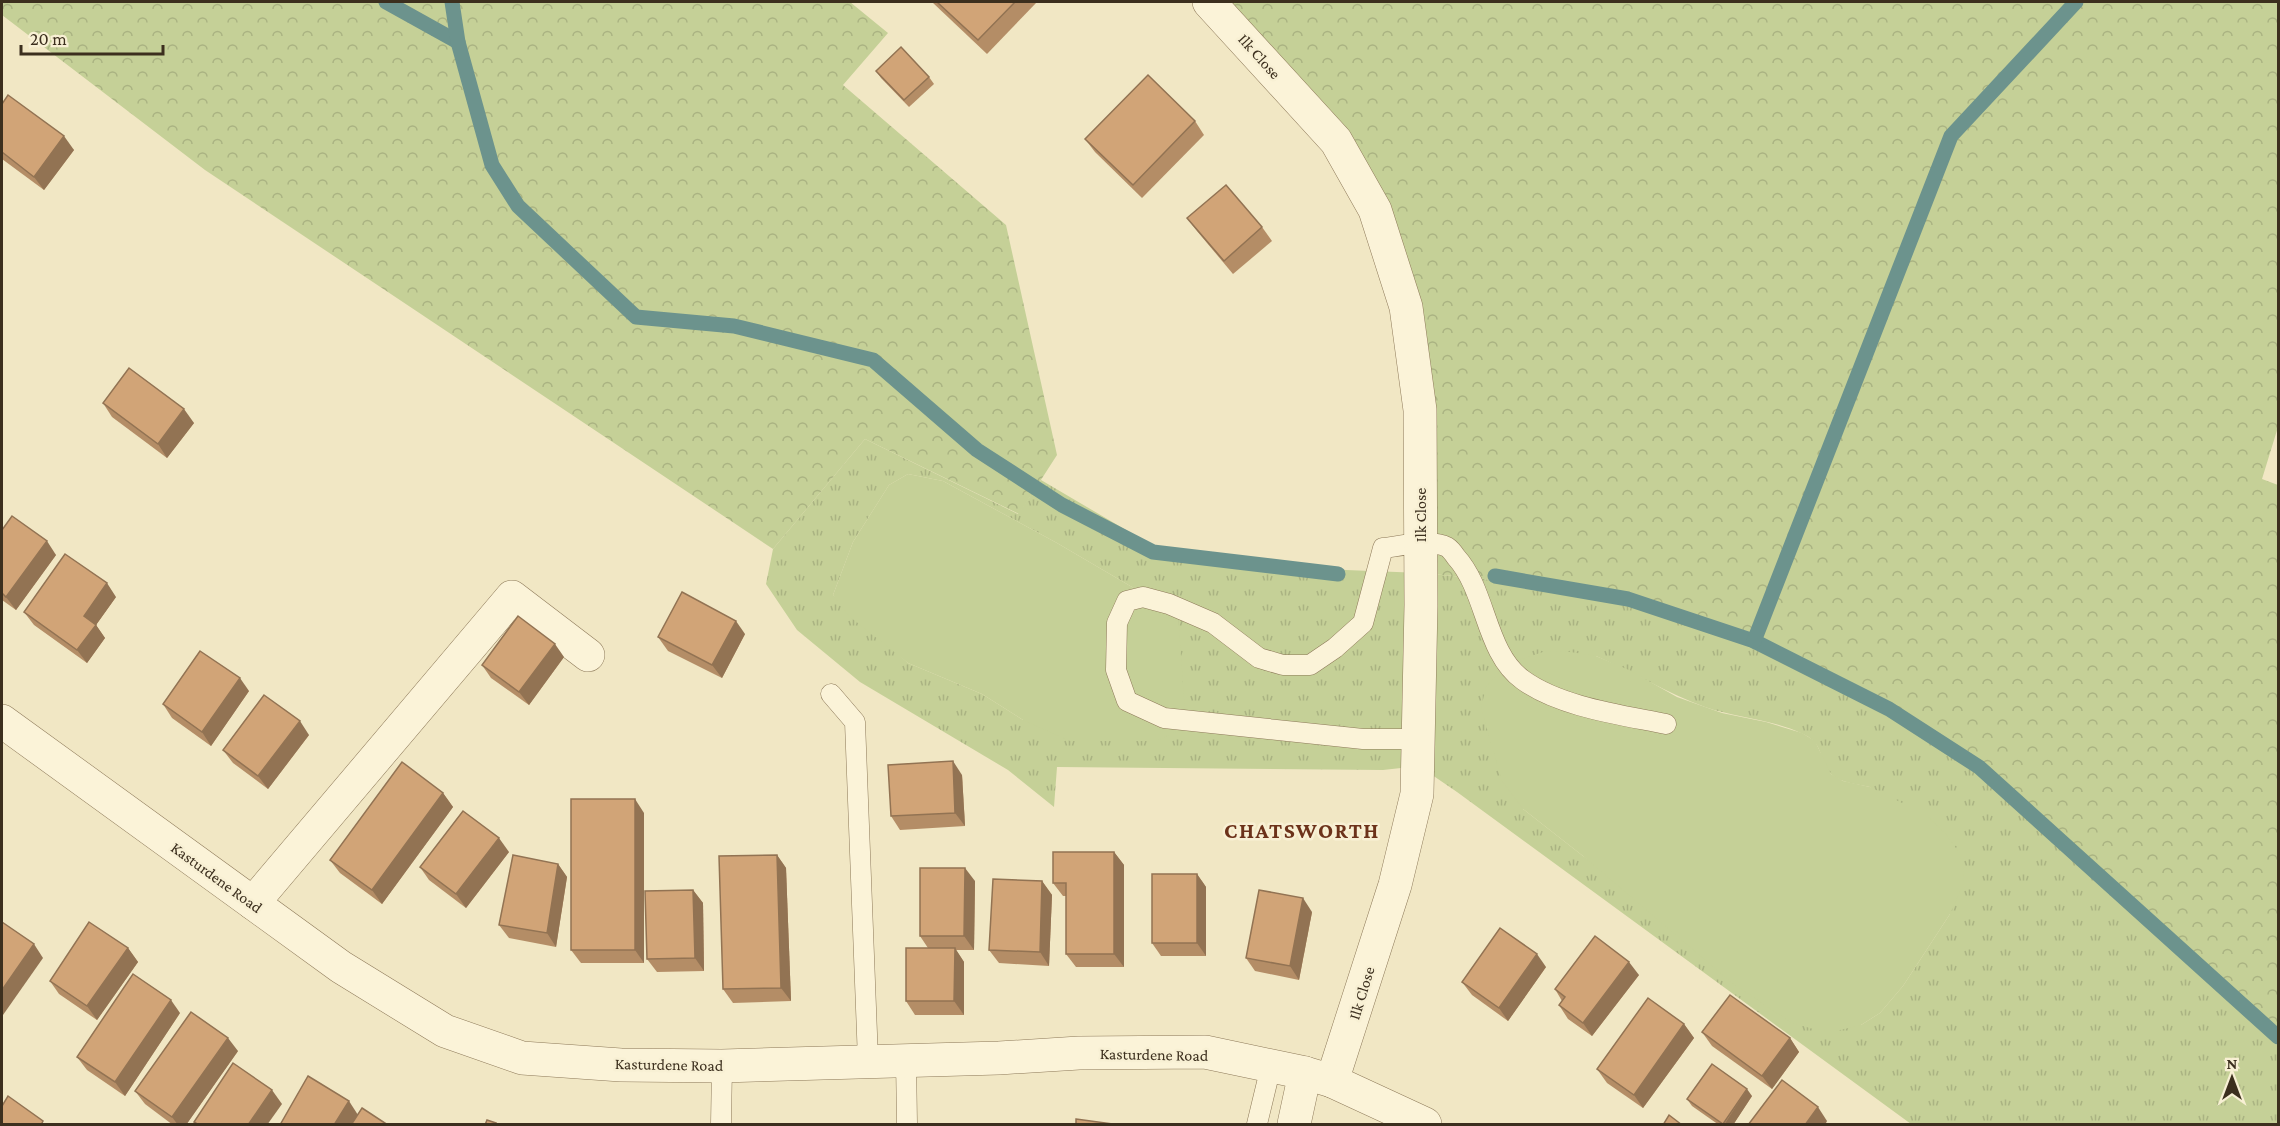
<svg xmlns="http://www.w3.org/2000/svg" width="2280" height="1126" font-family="'Crimson Pro',serif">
  <defs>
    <pattern id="grass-tufts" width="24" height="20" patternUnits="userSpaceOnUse" patternTransform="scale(1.5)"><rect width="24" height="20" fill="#c5d097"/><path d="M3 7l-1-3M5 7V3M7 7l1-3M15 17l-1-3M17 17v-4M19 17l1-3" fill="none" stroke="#aab382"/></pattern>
    <pattern id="forest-crowns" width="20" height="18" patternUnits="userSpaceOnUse" patternTransform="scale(1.5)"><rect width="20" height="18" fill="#c5d097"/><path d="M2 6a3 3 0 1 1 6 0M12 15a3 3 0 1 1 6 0" fill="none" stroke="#aab382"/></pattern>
  </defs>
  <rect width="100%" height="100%" fill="#f1e7c4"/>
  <!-- grass -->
  <path fill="url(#grass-tufts)" fill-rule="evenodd" d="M 865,439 L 1018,514 L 1041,480 L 1155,547 L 1346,570 L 1422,573 L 1494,580 L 1628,603 L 1753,646 L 1883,711 L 1978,770 L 2278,1046 L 2278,1124 L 1911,1124 L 1457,792 L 1419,766 L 1383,770 L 1057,767 L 1054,807 L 1008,770 L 860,682 L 797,630 L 766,584 L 773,549 ZM 908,474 L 943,481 L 1057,543 L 1178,614 L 1023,720 L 982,694 L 908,663 L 833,595 L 853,542 L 889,485 ZM 1596,656 C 1633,672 1667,693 1705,707 C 1736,718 1772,719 1803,734 C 1825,744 1818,760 1831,774 C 1840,783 1858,784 1870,787 L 1950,914 L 1903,986 L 1880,1013 L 1861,1025 L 1583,856 L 1523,809 Z"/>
  <!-- forest -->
  <g fill="url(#forest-crowns)">
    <path d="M 2,2 L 850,2 L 888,33 L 843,85 L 1006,225 L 1057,455 L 1019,514 L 865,439 L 773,549 L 205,170 L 2,15 Z"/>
    <path d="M 1215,2 L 2278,2 L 2278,427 L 2262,479 L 2278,485 L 2278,1046 L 1978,770 L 1883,711 L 1753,646 L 1628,603 L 1494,580 L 1422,573 L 1382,212 Z"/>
  </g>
  <!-- garden -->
  <g fill="#c5d097">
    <path d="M 908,474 L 943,481 L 1057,543 L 1178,614 L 1186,727 L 1156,741 L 1070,741 L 1023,720 L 982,694 L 908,663 L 849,616 L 833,595 L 853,542 L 889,485 Z"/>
    <path d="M 1564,651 L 1596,656 L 1629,670 L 1677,697 L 1722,713 L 1766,722 L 1802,733 L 1815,741 L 1831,774 L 1843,781 L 1870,787 L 1926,815 L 1946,834 L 1958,851 L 1964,871 L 1963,885 L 1950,914 L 1903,986 L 1880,1013 L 1861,1025 L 1836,1031 L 1813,1029 L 1790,1022 L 1731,982 L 1583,856 L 1523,809 L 1502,781 L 1481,708 L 1486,687 L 1501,670 L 1522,659 L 1543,652 Z"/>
  </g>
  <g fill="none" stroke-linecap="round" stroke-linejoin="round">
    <!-- stream -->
    <g stroke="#6c938d" stroke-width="15">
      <path d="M 386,2 L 458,42"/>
      <path d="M 452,2 L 458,42 L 492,165 L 518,206 L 636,317 L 734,326 L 873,360 L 977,450 L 1062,505 L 1153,552 L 1338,574"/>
      <path d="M 1495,576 L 1628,599 L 1754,641 L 1889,709 L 1979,767 L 2278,1037"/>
      <path d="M 1754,641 L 1951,136 L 2076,2"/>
    </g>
    <!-- service casing -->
    <g stroke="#8d7959" stroke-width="21">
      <g id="service">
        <path d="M 831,694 L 855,722 L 868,1060"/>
        <path d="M 1418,739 L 1363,739 L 1164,718 L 1127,701 L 1116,670 L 1117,623 L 1127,601 L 1143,597 L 1169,604 L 1213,623 L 1259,658 L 1283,665 L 1310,665 L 1335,648 L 1363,623 L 1383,548 C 1400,546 1432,539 1447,547 C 1450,549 1454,554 1456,557 C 1487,591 1485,653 1523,680 C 1560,707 1622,715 1666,724"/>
        <path d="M 906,1059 L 907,1124"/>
        <path d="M 721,1124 L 722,1066"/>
        <path d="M 1257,1124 L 1271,1066"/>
      </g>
    </g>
    <!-- minor casing -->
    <g stroke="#8d7959" stroke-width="34">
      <g id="minor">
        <path d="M 1209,2 L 1336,141 L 1375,210 L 1406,307 L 1420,410 L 1421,605 L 1417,794 L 1395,885 L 1332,1081"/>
        <path d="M 2,721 L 341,967 L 445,1031 L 522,1058 L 621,1065 L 722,1066 L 999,1058 L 1079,1053 L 1205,1052 L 1305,1073 L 1332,1081 L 1425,1124"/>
        <path d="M 253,903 L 512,597 L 588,655"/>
        <path d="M 1294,1124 L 1305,1073"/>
      </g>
    </g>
    <!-- service -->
    <use href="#service" stroke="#fbf3d8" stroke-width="20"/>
    <!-- minor -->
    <use href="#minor" stroke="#fbf3d8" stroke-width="33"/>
  </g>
  <!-- wall -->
  <g fill="#b48d66">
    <path d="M 932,2 L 1037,2 L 987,54 Z"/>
    <path d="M 876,71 L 929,77 L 934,84 L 909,107 L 881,78 Z"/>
    <path d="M 2,104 L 74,150 L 44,190 L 2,159 Z"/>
    <path d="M 1195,121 L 1204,135 L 1142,198 L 1095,152 L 1085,139 Z"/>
    <path d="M 1187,218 L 1262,227 L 1272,241 L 1233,274 L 1197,231 Z"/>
    <path d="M 103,403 L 194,423 L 167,458 L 112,417 Z"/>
    <path d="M 2,530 L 56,555 L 16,610 L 2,600 Z"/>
    <path d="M 116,597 L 96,625 L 105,638 L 87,663 L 34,625 L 24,612 Z"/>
    <path d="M 745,634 L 722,678 L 668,651 L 658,637 Z"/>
    <path d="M 564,657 L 529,705 L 491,678 L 482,665 Z"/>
    <path d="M 249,691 L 211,746 L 172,718 L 163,704 Z"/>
    <path d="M 309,735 L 268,789 L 233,763 L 223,750 Z"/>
    <path d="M 962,775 L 965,826 L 900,830 L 891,816 Z"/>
    <path d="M 443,793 L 453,807 L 382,904 L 340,873 L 330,860 Z"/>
    <path d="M 644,813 L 644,963 L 581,963 L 571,950 Z"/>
    <path d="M 509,852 L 466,908 L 429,880 L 420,867 Z"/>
    <path d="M 1114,852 L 1124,865 L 1124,967 L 1076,967 L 1066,954 L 1066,896 L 1063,896 L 1053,883 Z"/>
    <path d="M 777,855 L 786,868 L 791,1001 L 733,1003 L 723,989 Z"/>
    <path d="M 558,864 L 567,877 L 556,947 L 509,938 L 499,925 Z"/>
    <path d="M 1197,874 L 1206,887 L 1206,956 L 1161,956 L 1152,943 Z"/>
    <path d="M 975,881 L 974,950 L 956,950 L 964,962 L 964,1015 L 915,1015 L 906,1001 L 928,948 L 920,936 Z"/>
    <path d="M 1042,881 L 1052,895 L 1049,966 L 999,963 L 989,950 Z"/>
    <path d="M 693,890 L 703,903 L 704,971 L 657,972 L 647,959 Z"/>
    <path d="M 1312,912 L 1299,980 L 1255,971 L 1246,958 Z"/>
    <path d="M 128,948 L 138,962 L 97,1020 L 59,994 L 50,981 Z"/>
    <path d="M 1546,967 L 1508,1021 L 1472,995 L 1462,982 Z"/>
    <path d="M 1639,975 L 1592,1036 L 1568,1019 L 1559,1005 L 1562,1001 L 1555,989 Z"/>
    <path d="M 180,1013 L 125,1096 L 87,1070 L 77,1057 Z"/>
    <path d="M 1684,1024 L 1694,1038 L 1643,1108 L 1607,1083 L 1597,1069 Z"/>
    <path d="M 1702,1032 L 1790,1038 L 1799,1052 L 1772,1089 L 1712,1046 Z"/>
    <path d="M 238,1051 L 186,1125 L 173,1125 L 145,1104 L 135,1091 Z"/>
    <path d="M 1752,1096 L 1733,1125 L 1719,1125 L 1692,1106 L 1687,1099 Z"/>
  </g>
  <!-- shaded-wall -->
  <g fill="#927353">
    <path d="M 64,136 L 74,150 L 44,190 L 34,177 Z"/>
    <path d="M 184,409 L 194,423 L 167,458 L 158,444 Z"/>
    <path d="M 47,541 L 56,555 L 16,610 L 6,597 Z"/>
    <path d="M 107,583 L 116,597 L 96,625 L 105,638 L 87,663 L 77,650 L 84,616 Z"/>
    <path d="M 736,621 L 745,634 L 722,678 L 712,665 Z"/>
    <path d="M 555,644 L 564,657 L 529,705 L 519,692 Z"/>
    <path d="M 240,678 L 249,691 L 211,746 L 202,732 Z"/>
    <path d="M 300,721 L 309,735 L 268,789 L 258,776 Z"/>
    <path d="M 953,761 L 962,775 L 965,826 L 955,813 Z"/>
    <path d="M 443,793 L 453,807 L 382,904 L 372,890 Z"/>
    <path d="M 635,799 L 644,813 L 644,963 L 635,950 Z"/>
    <path d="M 499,838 L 509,852 L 466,908 L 456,894 Z"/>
    <path d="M 1114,852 L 1124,865 L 1124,967 L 1114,954 Z"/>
    <path d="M 777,855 L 786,868 L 791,1001 L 781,988 Z"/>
    <path d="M 558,864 L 567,877 L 556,947 L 547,933 Z"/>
    <path d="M 965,868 L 975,881 L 974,950 L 964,936 Z"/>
    <path d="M 1197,874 L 1206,887 L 1206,956 L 1197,943 Z"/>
    <path d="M 1042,881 L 1052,895 L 1049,966 L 1040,952 Z"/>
    <path d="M 693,890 L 703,903 L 704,971 L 695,958 Z"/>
    <path d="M 1303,898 L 1312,912 L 1299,980 L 1290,966 Z"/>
    <path d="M 34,944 L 43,958 L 3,1015 L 2,1012 L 2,990 Z"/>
    <path d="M 128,948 L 138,962 L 97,1020 L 87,1006 Z"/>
    <path d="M 955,948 L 964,962 L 964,1015 L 954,1001 Z"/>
    <path d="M 1537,954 L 1546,967 L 1508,1021 L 1499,1008 Z"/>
    <path d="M 1629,962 L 1639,975 L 1592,1036 L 1583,1023 Z"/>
    <path d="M 171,1000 L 180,1013 L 125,1096 L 115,1082 Z"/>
    <path d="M 1684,1024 L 1694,1038 L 1643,1108 L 1634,1095 Z"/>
    <path d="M 228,1038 L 238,1051 L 186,1125 L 178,1125 L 172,1117 Z"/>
    <path d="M 1790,1038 L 1799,1052 L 1772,1089 L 1762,1076 Z"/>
    <path d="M 1747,1089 L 1752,1096 L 1733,1125 L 1724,1125 Z"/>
    <path d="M 272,1090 L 282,1104 L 267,1125 L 248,1125 Z"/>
    <path d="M 349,1101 L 358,1115 L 352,1125 L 334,1125 Z"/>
    <path d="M 1818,1107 L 1827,1121 L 1825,1125 L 1805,1125 Z"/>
  </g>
  <!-- building -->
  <g fill="#d1a477" stroke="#927353" stroke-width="1.5">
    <path d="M 937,2 L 1015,2 L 978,40 Z"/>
    <path d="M 901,47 L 929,77 L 904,100 L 876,71 Z"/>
    <path d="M 1148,75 L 1195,121 L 1133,185 L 1085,139 Z"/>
    <path d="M 8,95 L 64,136 L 34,177 L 2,152 L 2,104 Z"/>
    <path d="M 1226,185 L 1262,227 L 1224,261 L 1187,218 Z"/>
    <path d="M 129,368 L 184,409 L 158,444 L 103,403 Z"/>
    <path d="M 12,516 L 47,541 L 6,597 L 2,593 L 2,530 Z"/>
    <path d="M 65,554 L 107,583 L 84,616 L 96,625 L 77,650 L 24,612 Z"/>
    <path d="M 682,592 L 736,621 L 712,665 L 658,637 Z"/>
    <path d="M 518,616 L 555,644 L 519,692 L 482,665 Z"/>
    <path d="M 200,651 L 240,678 L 202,732 L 163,704 Z"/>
    <path d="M 264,695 L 300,721 L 258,776 L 223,750 Z"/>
    <path d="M 953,761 L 955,813 L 891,816 L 888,765 Z"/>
    <path d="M 402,762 L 443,793 L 372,890 L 330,860 Z"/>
    <rect x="571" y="799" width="64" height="151"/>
    <path d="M 463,811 L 499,838 L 456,894 L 420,867 Z"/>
    <path d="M 1053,852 L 1114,852 L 1114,954 L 1066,954 L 1066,883 L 1053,883 Z"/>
    <path d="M 513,855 L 558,864 L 547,933 L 499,925 Z"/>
    <path d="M 777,855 L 781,988 L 723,989 L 719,856 Z"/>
    <path d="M 920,868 L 965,868 L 964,936 L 920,936 Z"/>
    <rect x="1152" y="874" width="45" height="69"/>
    <path d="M 993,879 L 1042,881 L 1040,952 L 989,950 Z"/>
    <path d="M 693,890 L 695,958 L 647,959 L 645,891 Z"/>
    <path d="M 1259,890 L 1303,898 L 1290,966 L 1246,958 Z"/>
    <path d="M 2,922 L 34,944 L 2,990 Z"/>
    <path d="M 89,922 L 128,948 L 87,1006 L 50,981 Z"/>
    <path d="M 1500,928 L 1537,954 L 1499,1008 L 1462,982 Z"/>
    <path d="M 1595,936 L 1629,962 L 1583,1023 L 1559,1005 L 1565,997 L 1555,989 Z"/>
    <path d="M 906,948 L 955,948 L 954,1001 L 906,1001 Z"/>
    <path d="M 133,974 L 171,1000 L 115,1082 L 77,1057 Z"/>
    <path d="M 1730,995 L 1790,1038 L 1762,1076 L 1702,1032 Z"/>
    <path d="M 1648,998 L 1684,1024 L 1634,1095 L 1597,1069 Z"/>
    <path d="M 191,1012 L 228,1038 L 172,1117 L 135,1091 Z"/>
    <path d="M 233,1063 L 272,1090 L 248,1125 L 199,1125 L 194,1122 Z"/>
    <path d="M 1712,1064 L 1747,1089 L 1723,1124 L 1687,1099 Z"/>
    <path d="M 308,1076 L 349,1101 L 334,1125 L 280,1125 Z"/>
    <path d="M 1782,1080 L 1818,1107 L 1805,1125 L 1748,1125 Z"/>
    <path d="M 8,1096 L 43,1121 L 41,1125 L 2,1125 L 2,1106 Z"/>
    <path d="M 362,1108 L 388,1125 L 351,1125 Z"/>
    <path d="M 1669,1115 L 1682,1125 L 1663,1125 Z"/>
    <path d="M 1076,1119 L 1120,1125 L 1076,1125 Z"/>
    <path d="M 487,1120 L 496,1123 L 495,1125 L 485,1125 Z"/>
  </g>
  <g text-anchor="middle" stroke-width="5" stroke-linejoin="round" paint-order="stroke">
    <!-- street labels -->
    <g font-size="16" fill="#3c2f1e" stroke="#f8f0d4">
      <text transform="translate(1260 56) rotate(48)" y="6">Ilk Close</text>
      <text transform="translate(1420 515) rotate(-90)" y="6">Ilk Close</text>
      <text transform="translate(217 877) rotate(36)" y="6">Kasturdene Road</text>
      <text transform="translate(1361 993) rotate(-73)" y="6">Ilk Close</text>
      <text transform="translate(1154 1054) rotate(1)" y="6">Kasturdene Road</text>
      <text transform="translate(669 1064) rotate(1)" y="6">Kasturdene Road</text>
    </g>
    <!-- district labels -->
    <g font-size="22" font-weight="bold" letter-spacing="1.5" fill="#6c321a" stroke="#f8f0d4">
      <text x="1302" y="838">CHATSWORTH</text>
    </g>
  </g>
  <!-- border -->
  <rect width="2280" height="1126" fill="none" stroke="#3c2f1e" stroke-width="6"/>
  <!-- north arrow -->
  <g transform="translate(2232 1078)" stroke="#f8f0d4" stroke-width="4.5" paint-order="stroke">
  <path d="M0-4.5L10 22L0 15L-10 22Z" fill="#3c2f1e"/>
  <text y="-9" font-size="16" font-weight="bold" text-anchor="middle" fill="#3c2f1e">N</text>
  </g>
  <!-- scale -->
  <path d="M21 45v9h142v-9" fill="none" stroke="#3c2f1e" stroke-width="3"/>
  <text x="30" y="45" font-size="18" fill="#3c2f1e" stroke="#f8f0d4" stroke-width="4.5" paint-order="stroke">20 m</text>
</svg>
